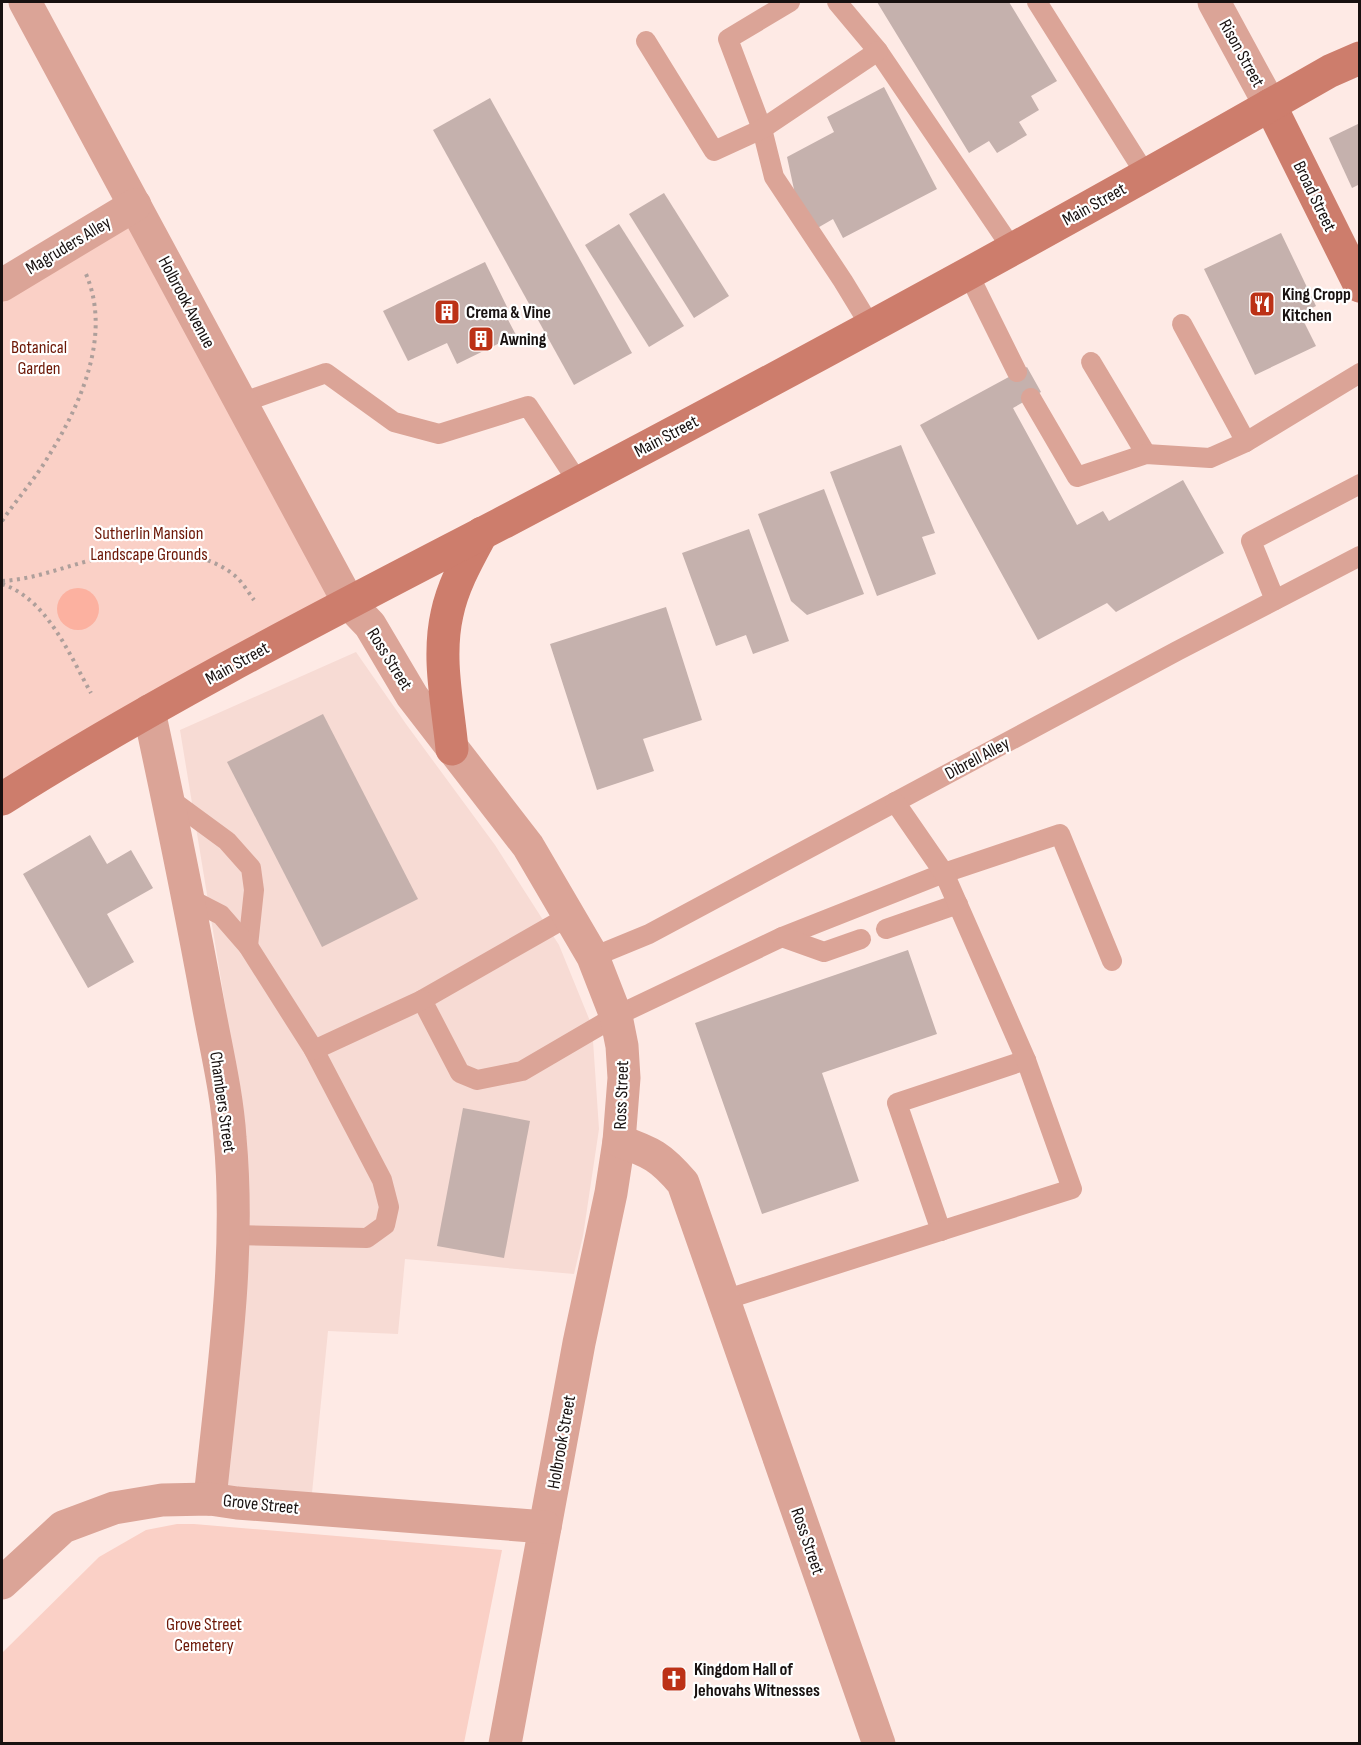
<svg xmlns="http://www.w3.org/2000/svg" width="1361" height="1745" font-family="'Sofia Sans Condensed',sans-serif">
  <rect width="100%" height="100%" fill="#feeae5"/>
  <!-- built -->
  <path fill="#f7dbd4" d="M 356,652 L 406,724 L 495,845 L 559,945 L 592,1026 L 599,1129 L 583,1236 L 574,1274 L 405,1259 L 398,1334 L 328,1331 L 312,1493 L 223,1487 L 226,1010 L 180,730 Z"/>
  <!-- green -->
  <g fill="#fad0c6">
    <path d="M 135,205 L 349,603 L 2,799 L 2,271 Z"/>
    <path d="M 177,1524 L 194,1524 L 502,1550 L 464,1743 L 2,1743 L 2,1653 L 99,1557 L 146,1530 Z"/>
  </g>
  <!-- water -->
  <circle fill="#fcb1a0" cx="78" cy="609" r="21"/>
  <!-- building -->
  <g fill="#c5b1ad">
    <path d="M 877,2 L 1009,2 L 1057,81 L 1031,96 L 1039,110 L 1019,122 L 1027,135 L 997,153 L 989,141 L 969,153 Z"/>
    <path d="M 884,87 L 937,189 L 843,238 L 833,219 L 814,230 L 795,194 L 787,157 L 834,132 L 827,117 Z"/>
    <path d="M 490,98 L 632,353 L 574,385 L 433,130 Z"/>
    <path d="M 1360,123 L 1360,184 L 1352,188 L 1329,138 Z"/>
    <path d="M 664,193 L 729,296 L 694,318 L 629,214 Z"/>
    <path d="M 619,224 L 684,326 L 649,347 L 585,245 Z"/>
    <path d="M 1281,233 L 1316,306 L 1300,314 L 1316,346 L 1255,375 L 1204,269 Z"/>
    <path d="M 485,262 L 510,313 L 506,316 L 516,335 L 457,364 L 447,343 L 408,361 L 383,311 Z"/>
    <path d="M 1027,367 L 1041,392 L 1013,408 L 1077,525 L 1103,511 L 1109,521 L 1183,480 L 1224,553 L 1116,612 L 1107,603 L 1038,640 L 920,425 Z"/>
    <path d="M 901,445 L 935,533 L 922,537 L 936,574 L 877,596 L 830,472 Z"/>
    <path d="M 824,489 L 864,594 L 807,615 L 791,601 L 758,514 Z"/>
    <path d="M 749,529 L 789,641 L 753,654 L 746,635 L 716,646 L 682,553 Z"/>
    <path d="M 666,607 L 702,720 L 643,739 L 654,771 L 597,790 L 550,644 Z"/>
    <path d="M 323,714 L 418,899 L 322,947 L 227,762 Z"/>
    <path d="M 90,835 L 107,864 L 131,850 L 153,888 L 107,914 L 134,962 L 88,988 L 23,874 Z"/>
    <path d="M 908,950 L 937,1034 L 822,1073 L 859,1181 L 762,1214 L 695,1023 Z"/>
    <path d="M 463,1108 L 530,1121 L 504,1258 L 437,1246 Z"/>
  </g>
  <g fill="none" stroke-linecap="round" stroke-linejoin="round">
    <!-- path -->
    <g stroke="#ae9f9b" stroke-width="4" stroke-dasharray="3 4.5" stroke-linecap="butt">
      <path d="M 2,521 C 17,499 35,479 48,457 C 81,404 112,335 86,274"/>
      <path d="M 2,581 C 38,579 70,564 105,557 C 147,549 199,547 234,575 C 242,581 248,592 254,600"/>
      <path d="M 2,584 C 47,599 69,654 91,693"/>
    </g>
    <!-- lane -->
    <g stroke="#dba497" stroke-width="20">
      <path d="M 790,2 L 728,39 L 762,129 L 774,177 L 843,281 L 871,327"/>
      <path d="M 837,2 L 878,51 L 1013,250"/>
      <path d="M 1037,2 L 1146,175"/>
      <path d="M 646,41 L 714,151 L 762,129 L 878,51"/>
      <path d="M 969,275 L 1017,372"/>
      <path d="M 1182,324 L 1246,442"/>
      <path d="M 1091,362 L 1146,454"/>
      <path d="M 1031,398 L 1077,477 L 1146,454 L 1210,458 L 1246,442 L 1360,373"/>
      <path d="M 241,403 L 326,373 L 394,422 L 439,434 L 528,406 L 578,482"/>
      <path d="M 1275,600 L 1251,541 L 1360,484"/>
      <path d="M 167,797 L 227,841 L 251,868 L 254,890 L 248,946"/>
      <path d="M 188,898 L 221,915 L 248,946 L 314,1050 L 382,1180 L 389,1207 L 385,1225 L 367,1238 L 233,1235"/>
      <path d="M 569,916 L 422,1000 L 460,1073 L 477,1080 L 522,1071 L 616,1016 L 782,937 L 944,873 L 1060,834 L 1112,961"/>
      <path d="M 886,929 L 958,904"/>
      <path d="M 782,937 L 824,952 L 861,939"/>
      <path d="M 593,957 L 649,934 L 1177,651 L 1360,556"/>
      <path d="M 314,1050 L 422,1000"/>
      <path d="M 941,1231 L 897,1103 L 1026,1060"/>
      <path d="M 724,1300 L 1072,1189 L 1026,1060 L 944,873 L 895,802"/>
    </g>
    <!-- street -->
    <g stroke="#dba497" stroke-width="33">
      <path d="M 25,2 L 349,603 L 370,625 L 412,696 L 528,846 L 593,957 L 616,1016 L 622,1046 L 624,1078 L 619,1141 L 611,1193 L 579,1343 L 505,1744"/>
      <path d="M 1214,2 L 1270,105"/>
      <path d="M 2,285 L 135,205"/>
      <path d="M 149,711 C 170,808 190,906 208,1004 C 216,1048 227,1093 230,1138 C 241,1258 222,1379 210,1499"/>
      <path d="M 619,1141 C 651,1152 661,1157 683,1183 L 879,1744"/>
      <path d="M 2,1583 L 63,1527 L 114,1508 L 162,1500 L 210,1499 L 237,1503 L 545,1527"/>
    </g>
    <!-- secondary -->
    <g stroke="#cd7d6c" stroke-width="33">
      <path d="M 1270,105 L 1360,286"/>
      <path d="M 452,749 C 448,705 437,658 447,614 C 453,585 468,559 482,533"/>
      <path d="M 2,799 C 165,696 337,609 508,520 C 785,375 1059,226 1330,71 L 1360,58"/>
    </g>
  </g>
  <!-- icons -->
  <defs>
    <g id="restaurant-square" transform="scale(1.35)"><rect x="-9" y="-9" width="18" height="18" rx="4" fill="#bc3116" stroke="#fff"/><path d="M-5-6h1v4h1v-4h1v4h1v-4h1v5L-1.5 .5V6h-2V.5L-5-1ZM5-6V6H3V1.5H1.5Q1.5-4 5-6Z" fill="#fff"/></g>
    <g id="building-square" transform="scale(1.35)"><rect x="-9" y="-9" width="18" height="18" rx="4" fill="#bc3116" stroke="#fff"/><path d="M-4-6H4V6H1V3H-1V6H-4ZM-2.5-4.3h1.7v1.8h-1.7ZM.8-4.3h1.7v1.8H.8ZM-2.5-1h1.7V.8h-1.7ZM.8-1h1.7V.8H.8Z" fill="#fff"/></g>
    <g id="church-square" transform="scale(1.35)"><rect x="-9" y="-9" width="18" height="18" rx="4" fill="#bc3116" stroke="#fff"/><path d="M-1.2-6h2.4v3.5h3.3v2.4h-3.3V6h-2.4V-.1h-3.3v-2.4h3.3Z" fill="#fff"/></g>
  </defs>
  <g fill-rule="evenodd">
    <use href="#restaurant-square" x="1262" y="304"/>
    <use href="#building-square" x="447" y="312"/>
    <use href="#building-square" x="481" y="339"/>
    <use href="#church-square" x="674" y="1679"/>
  </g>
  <g text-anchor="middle" stroke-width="4.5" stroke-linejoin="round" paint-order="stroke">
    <!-- street labels -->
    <g font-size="18" fill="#181110" stroke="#fff">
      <text transform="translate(1242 53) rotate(61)" y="6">Rison Street</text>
      <text transform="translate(1315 196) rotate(64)" y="6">Broad Street</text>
      <text transform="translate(1094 204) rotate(-29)" y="6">Main Street</text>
      <text transform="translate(68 245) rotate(-31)" y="6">Magruders Alley</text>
      <text transform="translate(187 302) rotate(62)" y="6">Holbrook Avenue</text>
      <text transform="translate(666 436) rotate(-28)" y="6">Main Street</text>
      <text transform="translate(390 659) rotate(58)" y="6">Ross Street</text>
      <text transform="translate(237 663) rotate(-29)" y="6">Main Street</text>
      <text transform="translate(977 758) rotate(-28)" y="6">Dibrell Alley</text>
      <text transform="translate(621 1095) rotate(-88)" y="6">Ross Street</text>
      <text transform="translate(223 1102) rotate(82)" y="6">Chambers Street</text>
      <text transform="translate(561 1442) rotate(-80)" y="6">Holbrook Street</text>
      <text transform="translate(261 1504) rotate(6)" y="6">Grove Street</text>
      <text transform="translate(808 1541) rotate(71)" y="6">Ross Street</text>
    </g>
    <!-- poi labels -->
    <g font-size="18" font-weight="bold" fill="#181110" stroke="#fff" text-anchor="start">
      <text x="1282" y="300">King Cropp<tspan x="1282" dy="21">Kitchen</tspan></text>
      <text x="466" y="318">Crema &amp; Vine</text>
      <text x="500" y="345">Awning</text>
      <text x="694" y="1675">Kingdom Hall of<tspan x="694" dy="21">Jehovahs Witnesses</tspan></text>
    </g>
    <!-- park labels -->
    <g font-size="18" fill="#6c1706" stroke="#fff">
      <text x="39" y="353">Botanical<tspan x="39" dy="21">Garden</tspan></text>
      <text x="149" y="539">Sutherlin Mansion<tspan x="149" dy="21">Landscape Grounds</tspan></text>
      <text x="204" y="1630">Grove Street<tspan x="204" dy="21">Cemetery</tspan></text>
    </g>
  </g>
  <!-- border -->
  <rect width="1361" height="1745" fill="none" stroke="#181110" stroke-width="6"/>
</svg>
